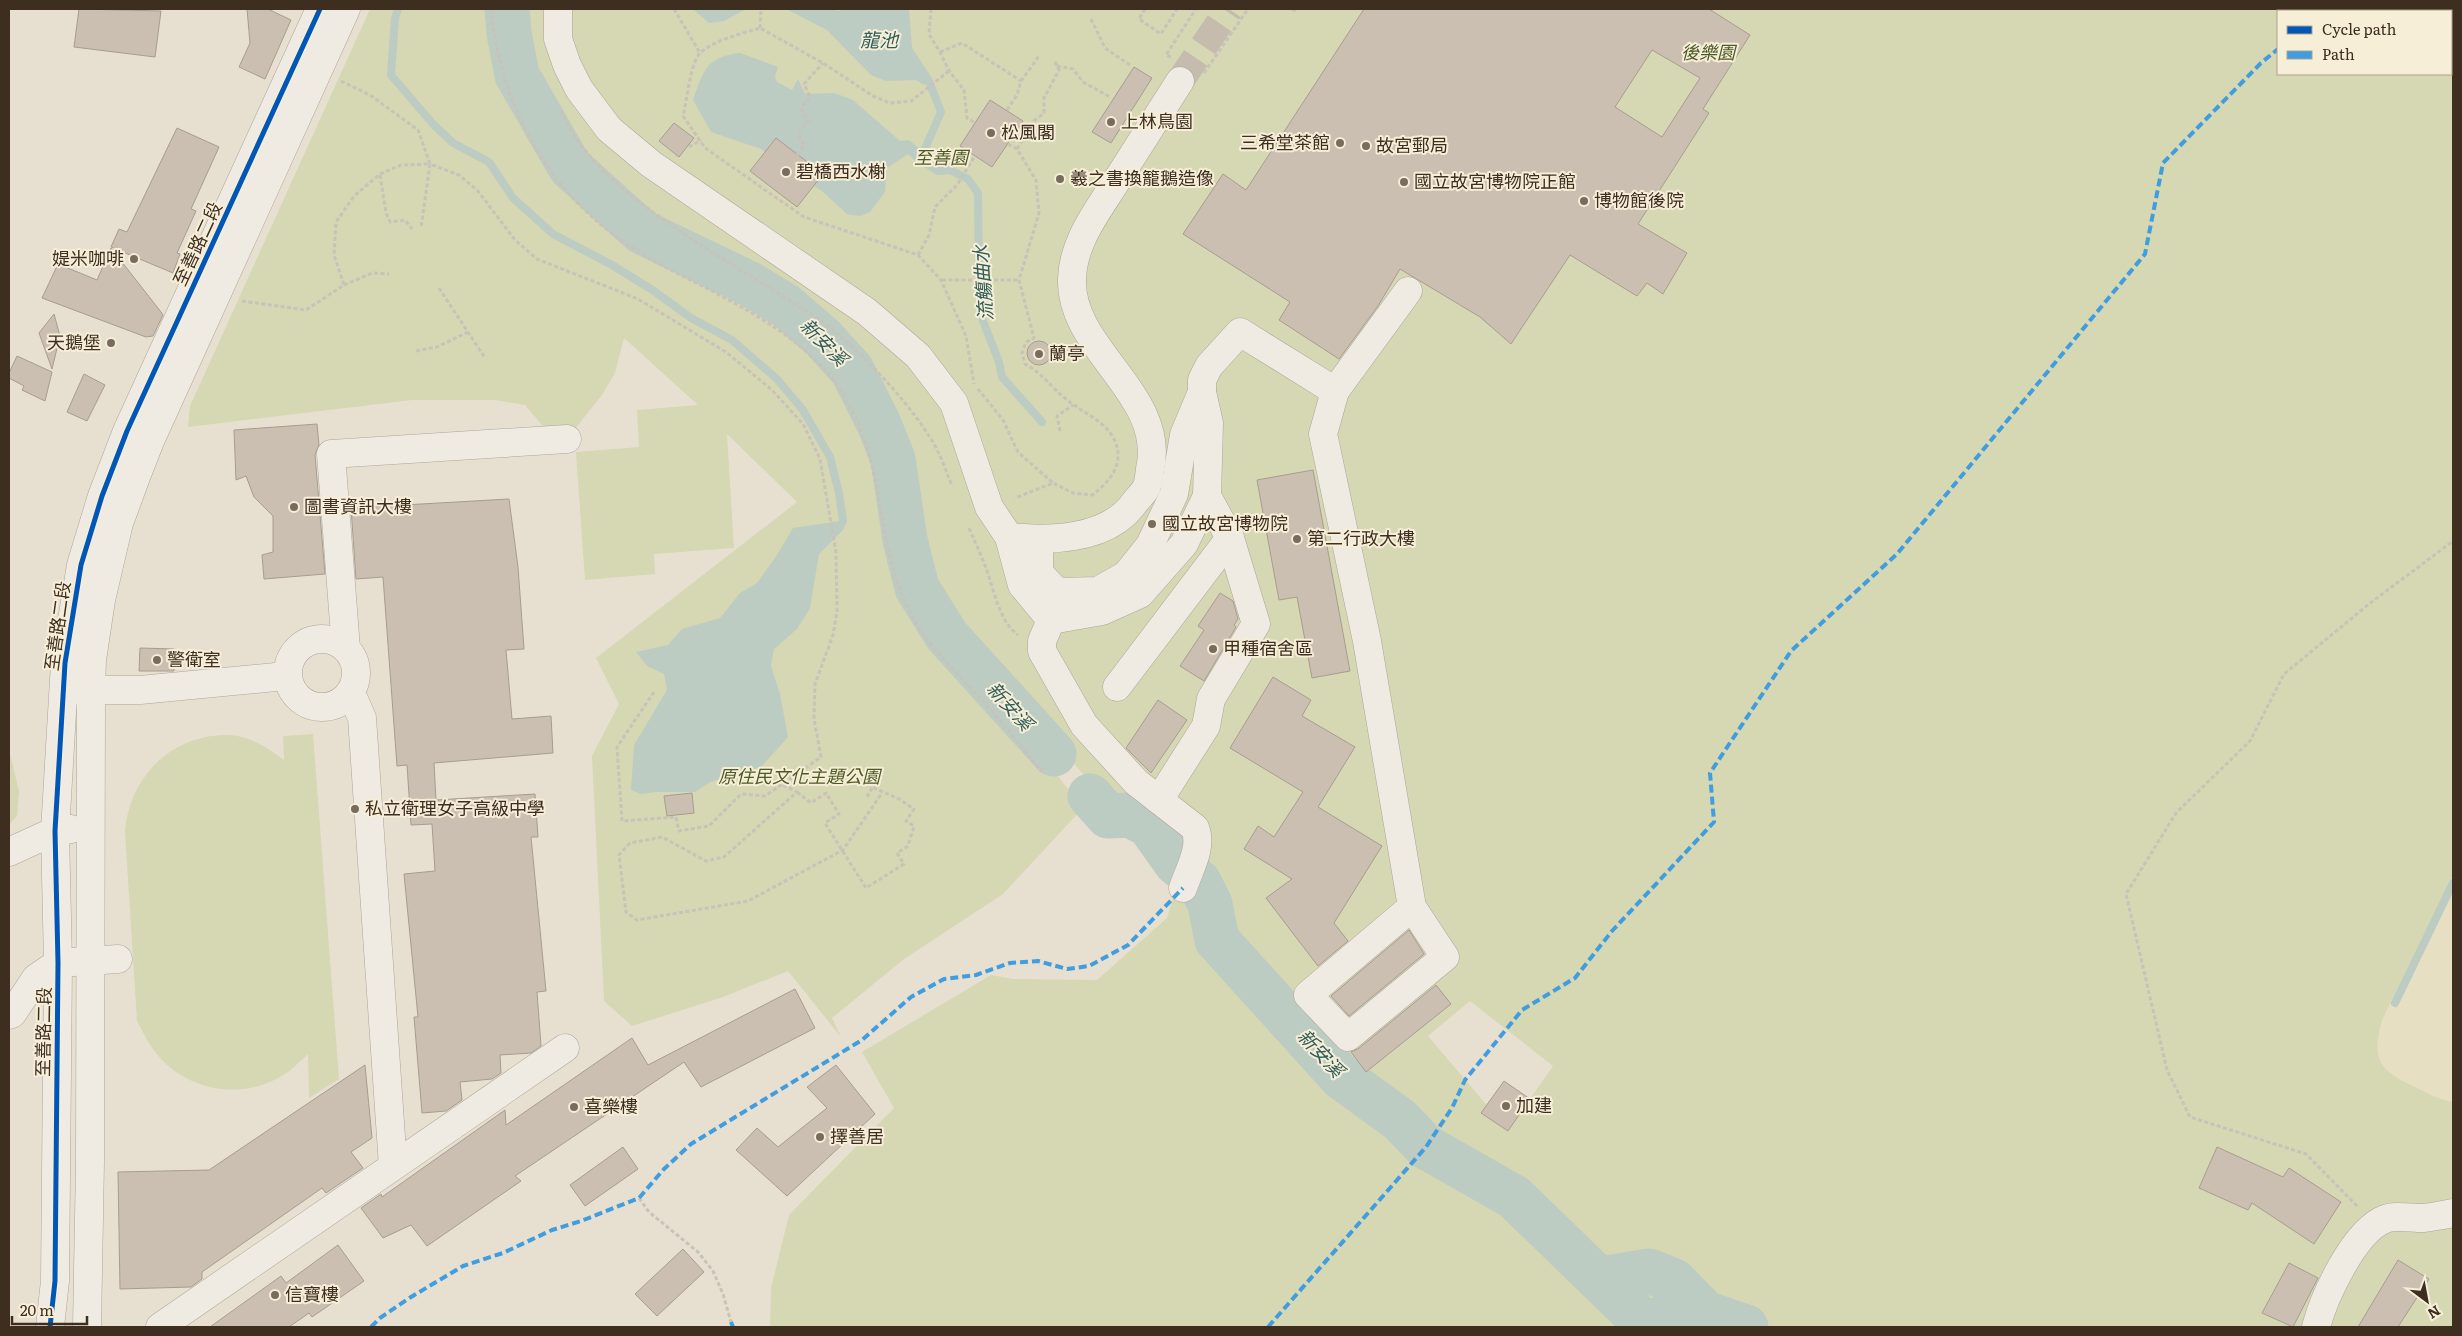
<svg xmlns="http://www.w3.org/2000/svg" width="2462" height="1336" font-family="Literata,'Noto Sans TC',serif">
  <rect width="100%" height="100%" fill="#e7e0d1"/>
  <!-- farmland -->
  <path fill="#e6dfc2" d="M 2453,875 L 2453,1102 L 2442,1101 L 2392,1077 L 2377,1053 L 2377,1036 L 2383,1018 Z"/>
  <!-- green -->
  <g fill="#d6d7b3" fill-rule="evenodd">
    <path d="M 370,9 L 497,9 L 503,64 L 531,141 L 587,210 L 690,273 L 772,317 L 841,377 L 872,432 L 887,487 L 902,583 L 934,637 L 1027,737 L 1083,808 L 1003,894 L 904,959 L 832,1018 L 841,1037 L 788,971 L 723,997 L 632,1026 L 604,1001 L 592,756 L 619,704 L 596,658 L 797,502 L 727,434 L 734,548 L 654,554 L 655,574 L 585,580 L 576,452 L 639,447 L 637,410 L 698,405 L 624,338 L 615,373 L 602,395 L 574,430 L 548,432 L 525,405 L 495,400 L 412,400 L 188,427 L 190,406 Z"/>
    <path d="M 524,9 L 2453,9 L 2453,875 L 2383,1018 C 2370,1059 2379,1071 2417,1088 C 2429,1094 2440,1100 2453,1102 L 2453,1327 L 770,1327 L 771,1288 L 789,1215 L 894,1108 L 862,1052 L 991,975 L 1013,979 L 1097,980 L 1167,918 L 1187,850 L 1140,801 L 1105,799 L 965,639 L 933,585 L 909,464 L 872,377 L 768,294 L 665,227 L 578,159 L 530,73 ZM 2278,11 L 2451,11 L 2451,74 L 2278,74 ZM 1470,1001 L 1553,1066 L 1508,1130 L 1428,1036 Z"/>
    <path d="M 313,734 L 339,1079 L 309,1098 L 308,1054 C 300,1061 293,1069 285,1074 C 247,1099 197,1093 165,1063 C 152,1051 145,1036 137,1021 L 125,832 C 129,778 170,736 225,735 C 247,734 268,748 284,760 L 283,736 Z"/>
    <path d="M 9,750 L 19,791 L 17,816 L 9,825 Z"/>
  </g>
  <!-- water -->
  <g fill="#bcccc2">
    <path d="M 693,9 L 746,9 L 724,21 L 709,23 Z"/>
    <path d="M 786,9 L 833,9 L 839,11 L 844,9 L 909,9 L 912,48 L 932,78 L 924,85 L 916,80 L 886,81 L 871,75 L 827,30 Z"/>
    <path d="M 740,53 L 778,67 L 775,77 L 777,82 L 792,90 L 798,79 L 805,94 L 834,93 L 853,100 L 900,141 L 909,140 L 929,157 L 920,166 L 908,154 L 887,168 L 885,192 L 870,212 L 860,216 L 847,214 L 823,192 L 761,149 L 711,132 L 693,100 C 704,70 706,57 740,53 Z"/>
    <path d="M 847,520 L 843,530 L 819,554 L 810,608 L 797,629 L 774,649 L 771,666 L 780,694 L 788,737 L 761,767 L 710,782 L 695,792 L 655,792 L 641,794 L 631,790 L 634,745 L 667,690 L 664,674 L 647,666 L 636,652 L 668,645 L 682,629 L 720,618 L 740,593 L 757,583 L 777,555 L 793,528 Z"/>
  </g>
  <g fill="none" stroke-linecap="round" stroke-linejoin="round">
    <!-- stream -->
    <g stroke="#bcccc2" stroke-width="8">
      <path d="M 398,9 L 395,18 L 391,75 L 433,124 L 453,143 L 489,162 L 513,198 L 553,234 L 612,265 L 654,291 L 691,318 L 732,340 L 777,379 L 803,410 L 830,457 L 839,493 L 843,521"/>
      <path d="M 922,75 L 929,81 L 941,112 L 924,151 L 924,162 L 938,171 L 950,170 L 968,179 L 978,193 L 979,280 L 983,321 L 999,362 L 1002,377 L 1042,422"/>
      <path d="M 2395,1003 L 2453,883"/>
    </g>
    <!-- river -->
    <g stroke="#bcccc2" stroke-width="45">
      <path d="M 507,9 L 509,33 L 517,75 L 570,167 L 642,232 L 750,284 L 786,306 L 822,337 L 852,370 L 879,424 L 893,459 L 905,540 L 917,588 L 947,636 L 1054,754"/>
      <path d="M 1090,796 L 1108,816 L 1129,815 L 1149,825 L 1176,863 L 1199,882 L 1210,904 L 1217,940 L 1341,1077 L 1400,1120 L 1426,1147 L 1514,1197 L 1643,1322 L 1705,1313 L 1746,1327"/>
      <path d="M 1601,1279 L 1649,1271 L 1674,1281 L 1705,1313"/>
    </g>
  </g>
  <!-- building -->
  <g fill="#cbbfb2" stroke="#a89c90" fill-rule="evenodd">
    <path d="M 79,9 L 161,11 L 155,57 L 74,47 Z"/>
    <path d="M 247,9 L 268,9 L 291,20 L 265,79 L 239,67 L 250,43 Z"/>
    <path d="M 1364,9 L 1709,9 L 1750,35 L 1703,109 L 1709,113 L 1638,224 L 1687,253 L 1663,294 L 1647,283 L 1637,296 L 1570,255 L 1511,344 L 1480,317 L 1400,269 L 1378,306 L 1339,359 L 1279,320 L 1290,302 L 1183,234 L 1223,174 L 1246,190 ZM 1652,50 L 1700,78 L 1662,137 L 1615,107 Z"/>
    <path d="M 1134,67 L 1152,78 L 1111,143 L 1092,132 Z"/>
    <path d="M 990,100 L 1023,121 L 992,167 L 960,146 Z"/>
    <path d="M 674,123 L 694,138 L 679,157 L 659,141 Z"/>
    <path d="M 177,128 L 219,147 L 191,209 L 196,211 L 177,253 L 180,254 L 173,273 L 111,247 L 119,229 L 127,232 Z"/>
    <path d="M 776,138 L 823,174 L 797,207 L 750,171 Z"/>
    <path d="M 111,248 L 161,312 L 163,315 L 153,336 L 146,337 L 42,298 L 58,264 L 97,280 Z"/>
    <path d="M 54,314 L 60,336 L 52,369 L 39,333 Z"/>
    <circle cx="1039" cy="353" r="12"/>
    <path d="M 17,356 L 52,372 L 45,401 L 22,390 L 24,386 L 9,378 L 9,373 Z"/>
    <path d="M 84,374 L 105,385 L 87,421 L 67,412 Z"/>
    <path d="M 317,424 L 319,445 L 315,455 L 325,574 L 264,579 L 262,555 L 273,552 L 273,516 L 254,497 L 246,476 L 236,480 L 234,430 Z"/>
    <path d="M 1313,470 L 1350,671 L 1312,678 L 1297,597 L 1279,600 L 1257,480 Z"/>
    <path d="M 509,499 L 518,567 L 524,649 L 506,650 L 512,719 L 551,716 L 553,753 L 434,763 L 436,800 L 535,794 L 538,837 L 531,837 L 546,991 L 537,992 L 541,1046 L 531,1053 L 500,1055 L 501,1073 L 492,1079 L 460,1082 L 462,1100 L 446,1111 L 422,1113 L 414,1017 L 418,1017 L 404,874 L 435,871 L 432,824 L 411,825 L 407,765 L 397,766 L 383,577 L 356,579 L 351,508 Z"/>
    <path d="M 1220,593 L 1233,601 L 1238,619 L 1234,625 L 1236,627 L 1204,681 L 1180,666 L 1204,630 L 1198,626 Z"/>
    <path d="M 140,648 L 174,649 L 174,671 L 139,671 Z"/>
    <path d="M 1273,677 L 1311,700 L 1302,716 L 1355,747 L 1318,807 L 1382,846 L 1334,923 L 1348,941 L 1318,966 L 1266,898 L 1292,879 L 1244,849 L 1258,826 L 1274,837 L 1303,792 L 1230,748 Z"/>
    <path d="M 1158,700 L 1187,720 L 1151,773 L 1126,748 Z"/>
    <path d="M 692,793 L 694,813 L 667,816 L 664,796 Z"/>
    <path d="M 1409,930 L 1424,954 L 1349,1016 L 1331,996 Z"/>
    <path d="M 1436,985 L 1451,1004 L 1366,1072 L 1351,1052 L 1358,1049 Z"/>
    <path d="M 795,989 L 815,1028 L 701,1087 L 684,1062 L 515,1176 L 521,1181 L 427,1246 L 411,1225 L 383,1238 L 361,1208 L 381,1194 L 382,1197 L 505,1110 L 506,1125 L 632,1038 L 648,1065 Z"/>
    <path d="M 365,1065 L 372,1138 L 351,1152 L 363,1168 L 326,1193 L 322,1188 L 202,1272 L 202,1279 L 191,1287 L 120,1289 L 118,1172 L 209,1170 Z"/>
    <path d="M 836,1065 L 875,1114 L 787,1196 L 736,1150 L 757,1128 L 778,1147 L 827,1108 L 807,1087 Z"/>
    <path d="M 1504,1081 L 1530,1099 L 1508,1131 L 1481,1113 Z"/>
    <path d="M 623,1147 L 638,1169 L 585,1206 L 570,1185 Z"/>
    <path d="M 2217,1147 L 2283,1177 L 2289,1168 L 2341,1202 L 2314,1244 L 2252,1203 L 2248,1210 L 2199,1188 Z"/>
    <path d="M 338,1245 L 364,1281 L 312,1317 L 309,1313 L 289,1327 L 210,1327 L 281,1276 L 286,1283 Z"/>
    <path d="M 683,1249 L 704,1272 L 657,1316 L 635,1294 Z"/>
    <path d="M 2398,1260 L 2429,1279 L 2398,1327 L 2358,1327 Z"/>
    <path d="M 2289,1263 L 2318,1278 L 2293,1327 L 2262,1313 Z"/>
  </g>
  <g fill="none" stroke-linecap="round" stroke-linejoin="round">
    <!-- minor-tunnel -->
    <path stroke="#c5bcae" stroke-width="28" stroke-dasharray="28 14" stroke-linecap="butt" d="M 1180,81 L 1229,9"/>
    <!-- minor casing -->
    <g stroke="#ada599" stroke-width="29">
      <g id="minor">
        <path d="M 558,9 L 558,39 L 567,65 L 579,89 L 609,129 L 651,164 L 867,312 L 918,356 L 954,403 L 989,507 L 1009,537 C 1049,541 1105,540 1132,506 C 1136,500 1143,494 1146,488 C 1149,483 1149,475 1150,469 C 1167,395 1069,349 1072,279 C 1073,241 1098,211 1117,180 C 1138,147 1159,114 1180,81"/>
        <path d="M 1335,391 L 1323,434 L 1367,641 L 1412,907 L 1308,995 L 1348,1037 L 1445,957 L 1412,907"/>
        <path d="M 1009,537 L 1022,585 L 1051,620 L 1102,611 L 1140,594 L 1184,544 L 1207,496"/>
        <path d="M 1039,540 L 1039,573 L 1057,592 L 1098,591 L 1126,575 L 1150,545 L 1174,494 L 1184,435 L 1202,392"/>
        <path d="M 1051,620 L 1042,641 L 1042,651 L 1084,725 L 1136,782 L 1195,828 C 1203,847 1189,870 1183,888"/>
        <circle cx="322" cy="673" r="34"/>
        <path d="M 346,649 L 331,454 L 567,439"/>
        <path d="M 1117,687 L 1230,538"/>
        <path d="M 73,690 L 140,690 L 286,676"/>
        <path d="M 351,693 L 362,718 L 393,1166"/>
        <path d="M 1159,800 L 1206,726 L 1211,699 L 1256,624 L 1230,538 L 1207,496 L 1209,423 L 1202,392 L 1202,380 L 1209,366 L 1240,332 L 1335,391 L 1408,291"/>
        <path d="M 9,852 L 55,831 L 71,829"/>
        <path d="M 9,1015 L 12,1014 L 36,978 L 58,963 L 118,959"/>
        <path d="M 50,1327 L 55,1281 L 58,963 L 55,831 L 65,663 L 81,565 L 102,496 L 127,431 L 320,9"/>
        <path d="M 87,1327 L 90,1162 L 91,690 L 92,660 L 101,600 L 119,523 L 136,477 L 150,441 L 346,9"/>
        <path d="M 160,1327 L 565,1048"/>
        <path d="M 2316,1327 C 2324,1297 2354,1231 2385,1219 C 2395,1215 2411,1218 2423,1218 C 2433,1217 2443,1215 2453,1213"/>
      </g>
    </g>
    <!-- path -->
    <g stroke="#c8c2b9" stroke-width="3" stroke-dasharray="4 2.5" stroke-linecap="butt">
      <path d="M 491,9 C 504,125 560,212 665,267 C 719,295 790,327 829,375 C 888,448 871,523 905,602 C 921,640 953,669 981,699 C 1002,722 1021,746 1041,771 L 1043,768"/>
      <path d="M 674,9 L 700,53"/>
      <path d="M 931,9 L 929,34 L 940,52 L 949,71 L 964,90 L 967,118 L 975,123"/>
      <path d="M 1145,9 L 1139,19 L 1161,34 L 1177,9"/>
      <path d="M 1292,9 L 1297,12"/>
      <path d="M 1091,19 L 1105,48 L 1130,65"/>
      <path d="M 760,28 L 761,9"/>
      <path d="M 940,52 L 962,43 L 1021,81"/>
      <path d="M 1171,57 L 1166,55 L 1196,9"/>
      <path d="M 1057,66 L 1073,69 L 1083,82 L 1110,97"/>
      <path d="M 949,71 L 911,101 L 890,103 L 873,96 L 823,63 L 760,28 C 741,34 717,39 701,52 C 690,62 687,101 683,116 L 705,148 L 804,217 L 918,255 L 941,280 L 966,336 L 974,384"/>
      <path d="M 1204,73 L 1248,9"/>
      <path d="M 341,81 L 370,95 L 418,130 L 430,164 L 459,175 L 478,191 L 515,240 L 537,259 L 638,299 L 726,352 L 772,390 L 803,424 L 820,459 L 836,552 L 837,611 L 833,635 L 815,684 L 814,719 L 821,757 L 765,796 L 741,794 L 709,826 L 679,831 L 676,817 L 622,821 L 617,747 L 654,692"/>
      <path d="M 1007,110 L 1017,95 L 1021,81 L 1039,56"/>
      <path d="M 561,111 C 596,198 747,268 822,322 C 858,347 921,414 939,454 C 944,464 947,475 952,485"/>
      <path d="M 1008,144 L 1017,149 L 1036,180 L 1039,213 L 1019,280 L 1034,338 L 1026,342 L 1022,353 L 1025,364 C 1042,373 1051,387 1066,399 C 1078,409 1095,417 1106,428 C 1129,453 1116,478 1092,495 L 1073,493 L 1053,483 L 1015,498"/>
      <path d="M 689,147 L 701,140"/>
      <path d="M 1017,149 L 1034,121 L 1044,113 L 1044,98 L 1059,70 L 1054,60"/>
      <path d="M 797,155 L 804,146 L 798,133 L 808,121 L 801,108 L 810,97 L 804,84 L 823,63"/>
      <path d="M 380,175 L 386,213 L 390,222 L 405,220 L 412,229"/>
      <path d="M 918,255 L 929,235 L 935,207 L 957,185 L 975,156"/>
      <path d="M 942,280 L 1019,280"/>
      <path d="M 344,285 L 372,273 L 389,274"/>
      <path d="M 439,288 L 485,358"/>
      <path d="M 242,301 L 306,310 L 344,285 L 334,255 L 336,222 L 354,196 L 380,174 L 401,165 L 430,164 L 421,228"/>
      <path d="M 416,351 L 437,347 L 468,332"/>
      <path d="M 978,389 L 1003,420 L 1018,452 L 1053,483"/>
      <path d="M 1060,431 L 1057,416 L 1073,405"/>
      <path d="M 969,528 C 975,542 981,555 986,568 C 994,590 999,621 1018,635"/>
      <path d="M 783,785 L 797,792 L 724,857 L 706,861 L 662,837 L 630,843 L 619,855 L 626,912 L 637,920 L 748,901 L 843,850 L 882,793"/>
      <path d="M 797,792 L 811,803 L 826,793 L 839,814 L 825,823 L 866,888 L 904,864 L 897,853 L 908,846 L 914,826 L 906,821 L 914,809 L 899,799 L 872,787"/>
      <path d="M 867,797 L 878,776"/>
      <path d="M 639,1198 L 649,1212 L 698,1252 L 713,1271 L 723,1294 L 731,1322"/>
      <path d="M 2357,1206 L 2306,1154 L 2190,1117 L 2167,1070 L 2126,894 L 2176,813 L 2250,741 L 2284,674 L 2369,604 L 2453,541"/>
    </g>
    <!-- minor -->
    <use href="#minor" stroke="#efebe3" stroke-width="28"/>
    <!-- quiet -->
    <g stroke="#3f9de0" stroke-width="4" stroke-dasharray="8 4" stroke-linecap="butt">
      <path d="M 2325,11 L 2328,9"/>
      <path d="M 731,1322 L 733,1327"/>
      <path d="M 371,1327 L 380,1318 L 411,1297 L 463,1266 L 503,1253 L 552,1230 L 581,1221 L 639,1198 L 664,1169 L 691,1144 L 862,1040 L 911,997 L 944,979 L 976,975 L 1010,963 L 1038,961 L 1067,969 L 1089,966 L 1128,945 L 1183,888"/>
      <path d="M 1268,1327 L 1426,1147 L 1452,1108 L 1465,1080 L 1522,1010 L 1575,978 L 1612,931 L 1714,822 L 1710,773 L 1791,651 L 1897,554 L 2145,254 L 2163,163 L 2261,63 L 2278,49"/>
    </g>
    <!-- cycleway casing -->
    <g stroke="#f7eed8" stroke-width="8">
      <path id="cycleway" d="M 50,1327 L 55,1281 L 58,963 L 55,831 L 65,663 L 81,565 L 102,496 L 127,431 L 320,9"/>
    </g>
    <!-- cycleway -->
    <use href="#cycleway" stroke="#0057b8" stroke-width="5"/>
  </g>
  <!-- markers -->
  <g fill="#786c5e" stroke="#f7eed8" stroke-width="2">
    <circle cx="1111" cy="122" r="5"/>
    <circle cx="991" cy="133" r="5"/>
    <circle cx="1340" cy="143" r="5"/>
    <circle cx="1366" cy="146" r="5"/>
    <circle cx="786" cy="172" r="5"/>
    <circle cx="1060" cy="179" r="5"/>
    <circle cx="1404" cy="182" r="5"/>
    <circle cx="1584" cy="201" r="5"/>
    <circle cx="134" cy="259" r="5"/>
    <circle cx="111" cy="343" r="5"/>
    <circle cx="1039" cy="354" r="5"/>
    <circle cx="294" cy="507" r="5"/>
    <circle cx="1152" cy="524" r="5"/>
    <circle cx="1297" cy="539" r="5"/>
    <circle cx="1213" cy="649" r="5"/>
    <circle cx="157" cy="660" r="5"/>
    <circle cx="355" cy="809" r="5"/>
    <circle cx="1506" cy="1106" r="5"/>
    <circle cx="574" cy="1107" r="5"/>
    <circle cx="820" cy="1137" r="5"/>
    <circle cx="275" cy="1295" r="5"/>
  </g>
  <g text-anchor="middle" stroke-width="4" stroke-linejoin="round" paint-order="stroke">
    <!-- park labels -->
    <g font-size="18" font-style="italic" fill="#4d5a26" stroke="#f7eed8">
      <text x="1708" y="59">後樂園</text>
      <text x="941" y="164">至善園</text>
      <text x="799" y="783">原住民文化主題公園</text>
    </g>
    <!-- poi labels -->
    <g font-size="18" fill="#3d2e20" stroke="#f7eed8" text-anchor="start">
      <text x="1121" y="128">上林鳥園</text>
      <text x="1001" y="139">松風閣</text>
      <text x="1330" y="149" text-anchor="end">三希堂茶館</text>
      <text x="1376" y="152">故宮郵局</text>
      <text x="796" y="178">碧橋西水榭</text>
      <text x="1070" y="185">羲之書換籠鵝造像</text>
      <text x="1414" y="188">國立故宮博物院正館</text>
      <text x="1594" y="207">博物館後院</text>
      <text x="124" y="265" text-anchor="end">媞米咖啡</text>
      <text x="101" y="349" text-anchor="end">天鵝堡</text>
      <text x="1049" y="360">蘭亭</text>
      <text x="304" y="513">圖書資訊大樓</text>
      <text x="1162" y="530">國立故宮博物院</text>
      <text x="1307" y="545">第二行政大樓</text>
      <text x="1223" y="655">甲種宿舍區</text>
      <text x="167" y="666">警衛室</text>
      <text x="365" y="815">私立衛理女子高級中學</text>
      <text x="1516" y="1112">加建</text>
      <text x="584" y="1113">喜樂樓</text>
      <text x="830" y="1143">擇善居</text>
      <text x="285" y="1301">信寶樓</text>
    </g>
    <!-- street labels -->
    <g font-size="18" fill="#3d2e20" stroke="#f7eed8">
      <text transform="translate(198 244) rotate(-65)" y="6">至善路二段</text>
      <text transform="translate(58 626) rotate(-82)" y="6">至善路二段</text>
      <text transform="translate(44 1032) rotate(-89)" y="6">至善路二段</text>
    </g>
    <!-- water labels -->
    <g font-size="19" font-style="italic" fill="#2f5d5a" stroke="#f7eed8">
      <text x="879" y="47">龍池</text>
      <text transform="translate(983 283) rotate(-94)" y="7">流觴曲水</text>
      <text transform="translate(824 342) rotate(45)" y="7">新安溪</text>
      <text transform="translate(1010 706) rotate(48)" y="7">新安溪</text>
      <text transform="translate(1321 1053) rotate(47)" y="7">新安溪</text>
    </g>
  </g>
  <!-- border -->
  <rect width="2462" height="1336" fill="none" stroke="#3d2e20" stroke-width="20"/>
  <!-- legend -->
  <rect x="2277" y="10" width="175" height="65" fill="#f7eed8" stroke="#ada18e"/>
  <rect x="2287" y="26" width="25" height="8" fill="#0057b8" stroke="#ada18e"/>
  <text x="2322" y="35" font-size="15" fill="#3d2e20">Cycle path</text>
  <rect x="2287" y="51" width="25" height="8" fill="#3f9de0" stroke="#ada18e"/>
  <text x="2322" y="60" font-size="15" fill="#3d2e20">Path</text>
  <!-- north arrow -->
  <g transform="translate(2427 1301) rotate(148)" stroke="#f7eed8" stroke-width="4" paint-order="stroke">
  <path d="M0-4L9 19L0 12L-9 19Z" fill="#3d2e20"/>
  <text y="-8" font-size="14" font-weight="bold" text-anchor="middle" fill="#3d2e20">N</text>
  </g>
  <!-- scale -->
  <path d="M12 1316v8h75v-8" fill="none" stroke="#3d2e20" stroke-width="2.5"/>
  <text x="20" y="1316" font-size="15" fill="#3d2e20" stroke="#f7eed8" stroke-width="4" paint-order="stroke">20 m</text>
</svg>
